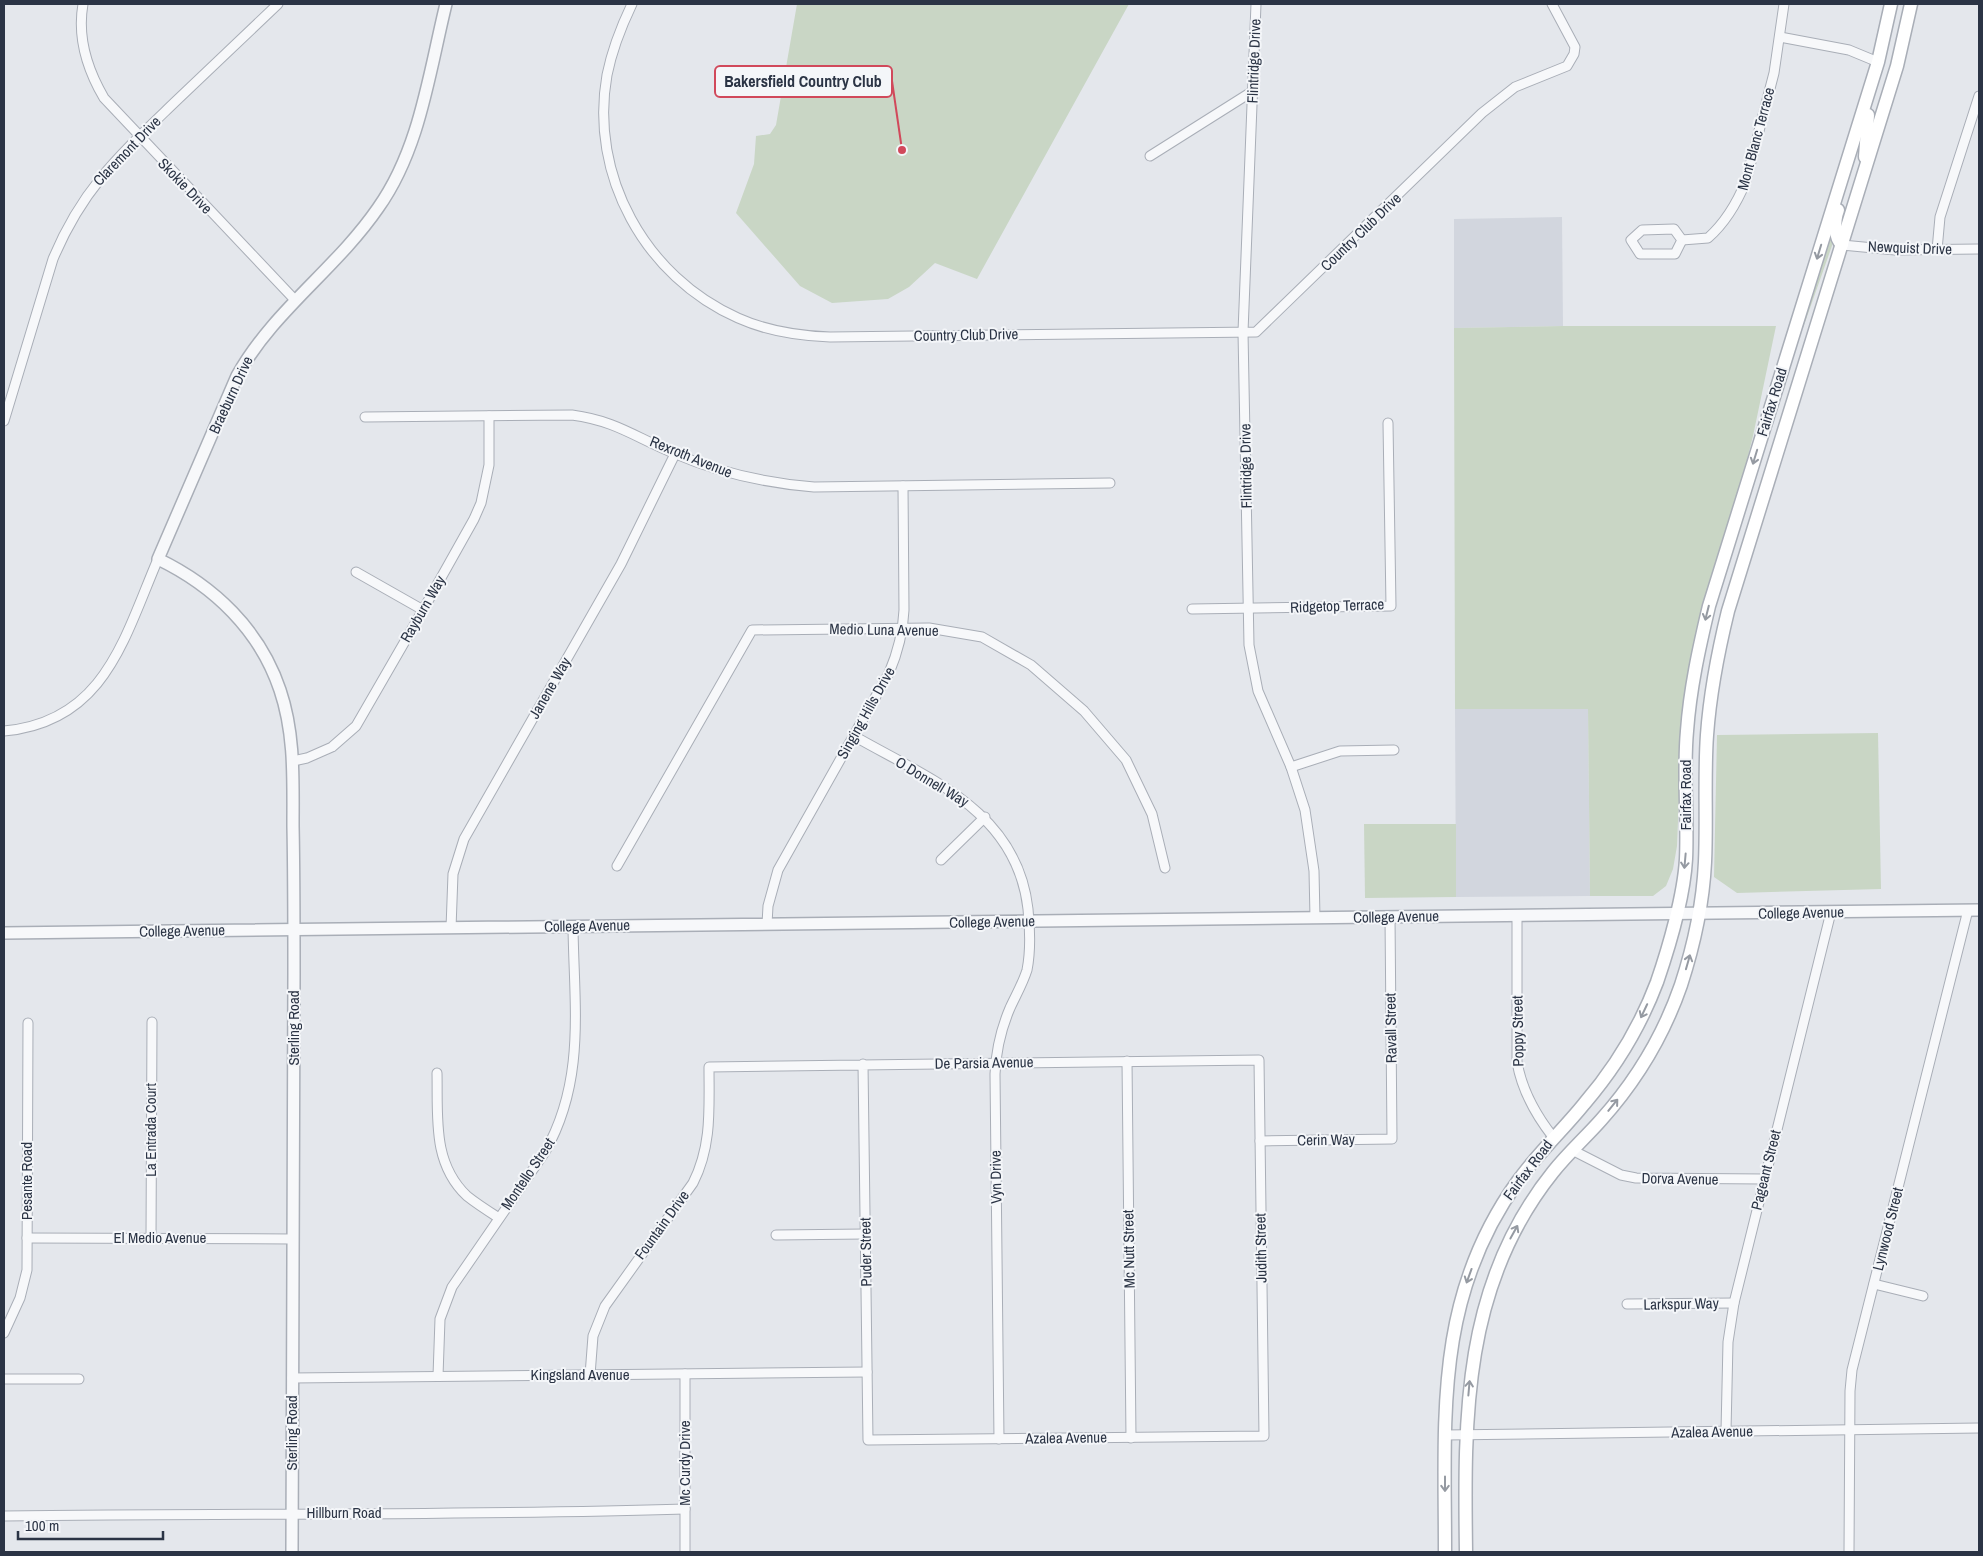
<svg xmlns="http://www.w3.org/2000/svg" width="1983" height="1556" font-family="'Archivo Narrow',sans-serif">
  <rect width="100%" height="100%" fill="#e4e7ec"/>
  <!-- built -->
  <g fill="#d2d6de">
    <path d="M 1562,217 L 1563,326 L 1454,328 L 1454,219 Z"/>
    <path d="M 1455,709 L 1588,709 L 1590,896 L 1456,897 Z"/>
  </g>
  <!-- green -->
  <g fill="#c9d6c5">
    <path d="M 797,4 L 1129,4 L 977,279 L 935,263 L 909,287 L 888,299 L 832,303 L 800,286 L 736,213 L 754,164 L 756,136 L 770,134 L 776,125 Z"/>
    <path d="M 1834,222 L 1834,240 L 1803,328 L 1801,327 Z"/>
    <path d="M 1563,326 L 1776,326 L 1753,436 L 1682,723 L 1677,846 L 1673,869 L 1666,886 L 1653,896 L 1590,896 L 1588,709 L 1455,709 L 1454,328 Z"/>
    <path d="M 1878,733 L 1881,889 L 1737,893 L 1714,877 L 1717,735 Z"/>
    <path d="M 1364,824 L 1456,824 L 1456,897 L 1365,898 Z"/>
  </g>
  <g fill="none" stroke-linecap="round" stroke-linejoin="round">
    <!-- minor casing -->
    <g stroke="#a9aeb7" stroke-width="11">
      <g id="minor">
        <path d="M 83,4 C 77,38 87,69 104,98 L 295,300"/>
        <path d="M 632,4 C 621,27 612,50 607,75 C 589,175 645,277 738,318 C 767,331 798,336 830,337 L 1256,332 L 1482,113 L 1515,87 L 1567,66 L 1574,54 L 1575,47 L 1552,4"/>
        <path d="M 1256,4 L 1243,332 L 1249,645 L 1258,691 L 1291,767 L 1305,810 L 1314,871 L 1315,918"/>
        <path d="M 1780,37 L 1849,50 L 1878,62"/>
        <path d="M 1150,156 L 1253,91"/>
        <path d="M 1674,229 L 1682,240 L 1675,254 L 1640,254 L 1631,240 L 1642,230 Z"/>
        <path d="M 1682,240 L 1708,238 C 1726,222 1737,203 1746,181 L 1774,73 L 1784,4"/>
        <path d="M 1842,245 L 1895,250 L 1979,249"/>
        <path d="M 1937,250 L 1940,217 L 1979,96"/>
        <path d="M 365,417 L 572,415 C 617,421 636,438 676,454 C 720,473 765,483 814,487 L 1110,483"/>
        <path d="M 4,421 L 53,259 C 83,187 121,154 176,101 C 210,69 244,36 278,4"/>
        <path d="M 356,572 L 423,610"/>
        <path d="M 1192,609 L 1391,606 L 1388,423"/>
        <path d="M 4,731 C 105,722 124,638 158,559"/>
        <path d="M 854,736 C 929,779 1017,811 1028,909 C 1030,929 1031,950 1027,970 C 1023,983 1016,995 1010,1008 C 1001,1029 996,1051 995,1074 L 999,1439"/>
        <path d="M 293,761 L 307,758 L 332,747 L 356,726 L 423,610 L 474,519 L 481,503 L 489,465 L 489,416"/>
        <path d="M 1291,767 L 1340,751 L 1394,750"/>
        <path d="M 941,860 L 985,817"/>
        <path d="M 617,866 L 752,630 L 929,628 L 982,637 L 1031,665 L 1084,711 L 1126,760 L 1152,814 L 1165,868"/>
        <path d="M 1517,916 L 1517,1062 C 1522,1091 1535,1114 1553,1137"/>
        <path d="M 767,924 L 768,906 L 778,870 L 889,673 C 898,652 903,632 904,610 L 903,486"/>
        <path d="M 451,928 L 453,874 L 464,839 L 621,564 L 675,454"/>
        <path d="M 1127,1061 L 1131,1438"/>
        <path d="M 437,1073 C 438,1117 432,1163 467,1196 C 477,1204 488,1211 499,1218"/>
        <path d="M 1260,1141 L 1392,1139 L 1390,917"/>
        <path d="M 1572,1150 L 1621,1175 L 1636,1178 L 1764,1179"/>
        <path d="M 776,1235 L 865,1234"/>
        <path d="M 27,1238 L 293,1239"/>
        <path d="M 151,1238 L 152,1022"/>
        <path d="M 1874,1284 L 1923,1296"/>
        <path d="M 1627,1304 L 1734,1303"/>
        <path d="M 4,1333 L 20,1298 L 27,1270 L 28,1023"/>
        <path d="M 685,1374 L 685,1552"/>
        <path d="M 590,1375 L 593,1336 L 605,1306 L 693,1183 C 712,1146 709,1108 709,1067 L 1259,1060 L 1264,1436 L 868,1440 L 863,1064"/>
        <path d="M 438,1376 L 440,1319 L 452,1287 L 545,1152 C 586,1080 574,1006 573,927"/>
        <path d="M 292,1378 L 867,1372"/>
        <path d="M 4,1379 L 79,1379"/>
        <path d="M 1726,1431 L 1728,1342 L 1734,1303 L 1831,912"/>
        <path d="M 1445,1435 L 1979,1428"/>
        <path d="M 4,1516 C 231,1513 458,1516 685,1509"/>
        <path d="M 1849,1552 L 1850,1391 L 1852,1370 L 1968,910"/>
      </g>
    </g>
    <!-- tertiary casing -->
    <g stroke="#a9aeb7" stroke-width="14">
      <g id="tertiary">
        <path d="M 4,933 L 1979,910"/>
        <path d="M 292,1552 C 293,1359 293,1166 294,973 C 294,924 294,875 293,826 C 293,780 295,734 280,690 C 260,630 214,586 158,559 L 237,376 C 273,311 336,269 378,208 C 420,149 429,73 446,4"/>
      </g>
    </g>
    <!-- secondary casing -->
    <g stroke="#a9aeb7" stroke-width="15">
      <g id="secondary">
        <path d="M 1865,157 L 1868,115"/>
        <path d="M 1838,210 C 1834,220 1834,237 1842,245"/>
        <path d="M 1445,1552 C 1445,1417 1434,1297 1518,1181 C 1538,1153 1563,1130 1584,1104 C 1615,1068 1640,1027 1657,982 C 1669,947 1684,895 1686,859 C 1688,816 1683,774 1687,731 C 1690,689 1699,648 1709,606 L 1878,62 L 1891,4"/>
        <path d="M 1466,1552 C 1464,1416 1463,1284 1553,1172 C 1568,1153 1586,1137 1601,1120 C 1636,1081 1664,1034 1681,985 C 1694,945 1703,904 1705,862 C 1707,820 1704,777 1707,735 C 1710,693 1718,652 1728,611 L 1897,66 L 1911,4"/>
      </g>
    </g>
    <!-- minor -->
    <use href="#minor" stroke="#f7f8fa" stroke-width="9"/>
    <!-- tertiary -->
    <use href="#tertiary" stroke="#f7f8fa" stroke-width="11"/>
    <!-- secondary -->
    <use href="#secondary" stroke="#fff" stroke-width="12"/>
  </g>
  <!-- one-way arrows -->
  <defs><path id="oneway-shaft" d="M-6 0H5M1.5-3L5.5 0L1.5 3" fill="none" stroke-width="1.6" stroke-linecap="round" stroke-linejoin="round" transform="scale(1.25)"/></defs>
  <g stroke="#959aa2">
    <use href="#oneway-shaft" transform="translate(1819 252) rotate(107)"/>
    <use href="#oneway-shaft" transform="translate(1755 457) rotate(107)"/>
    <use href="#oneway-shaft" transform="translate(1707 613) rotate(104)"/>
    <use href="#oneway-shaft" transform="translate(1685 861) rotate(95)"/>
    <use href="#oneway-shaft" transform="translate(1688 962) rotate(-74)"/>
    <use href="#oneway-shaft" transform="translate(1644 1011) rotate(115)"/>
    <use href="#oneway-shaft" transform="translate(1613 1105) rotate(-51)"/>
    <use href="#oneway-shaft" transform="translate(1514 1232) rotate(-61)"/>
    <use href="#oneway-shaft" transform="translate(1469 1276) rotate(110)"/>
    <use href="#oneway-shaft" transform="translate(1469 1388) rotate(-85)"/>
    <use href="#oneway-shaft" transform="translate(1445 1484) rotate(90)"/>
  </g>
  <g text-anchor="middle" stroke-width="4" stroke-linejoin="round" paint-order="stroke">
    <!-- street labels -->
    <g font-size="15" fill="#2b3445" stroke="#f4f6f9">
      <text transform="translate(1254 61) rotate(-88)" y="5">Flintridge Drive</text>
      <text transform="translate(1756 139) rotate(-75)" y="5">Mont Blanc Terrace</text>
      <text transform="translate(127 151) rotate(-46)" y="5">Claremont Drive</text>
      <text transform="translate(185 186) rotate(46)" y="5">Skokie Drive</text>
      <text transform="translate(1361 232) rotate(-44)" y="5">Country Club Drive</text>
      <text transform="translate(1910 248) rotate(2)" y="5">Newquist Drive</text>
      <text transform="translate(966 335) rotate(-1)" y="5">Country Club Drive</text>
      <text transform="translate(231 395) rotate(-65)" y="5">Braeburn Drive</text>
      <text transform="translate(1772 402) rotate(-73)" y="5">Fairfax Road</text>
      <text transform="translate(691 457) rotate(22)" y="5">Rexroth Avenue</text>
      <text transform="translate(1246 466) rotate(-91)" y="5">Flintridge Drive</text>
      <text transform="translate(1337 606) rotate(-2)" y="5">Ridgetop Terrace</text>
      <text transform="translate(423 609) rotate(-60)" y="5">Rayburn Way</text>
      <text transform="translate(884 630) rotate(1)" y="5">Medio Luna Avenue</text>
      <text transform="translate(550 688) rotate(-60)" y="5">Janene Way</text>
      <text transform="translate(866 713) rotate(-61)" y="5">Singing Hills Drive</text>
      <text transform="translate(932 782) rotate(31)" y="5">O Donnell Way</text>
      <text transform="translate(1686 795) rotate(-90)" y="5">Fairfax Road</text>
      <text transform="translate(1801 913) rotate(-1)" y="5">College Avenue</text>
      <text transform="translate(1396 917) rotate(-1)" y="5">College Avenue</text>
      <text transform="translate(992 922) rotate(-1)" y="5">College Avenue</text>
      <text transform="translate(587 926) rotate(-1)" y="5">College Avenue</text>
      <text transform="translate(182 931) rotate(-1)" y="5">College Avenue</text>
      <text transform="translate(294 1028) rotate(-90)" y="5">Sterling Road</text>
      <text transform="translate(1391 1028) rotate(-91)" y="5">Ravall Street</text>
      <text transform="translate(1518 1031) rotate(-91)" y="5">Poppy Street</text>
      <text transform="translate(984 1063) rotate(-1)" y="5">De Parsia Avenue</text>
      <text transform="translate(151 1130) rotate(-90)" y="5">La Entrada Court</text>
      <text transform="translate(1326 1140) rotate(-1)" y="5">Cerin Way</text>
      <text transform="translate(1528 1170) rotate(-53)" y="5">Fairfax Road</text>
      <text transform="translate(1766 1170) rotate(-76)" y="5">Pageant Street</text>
      <text transform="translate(528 1174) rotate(-56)" y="5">Montello Street</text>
      <text transform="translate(996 1177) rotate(-91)" y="5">Vyn Drive</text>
      <text transform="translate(1680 1179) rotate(1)" y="5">Dorva Avenue</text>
      <text transform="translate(27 1181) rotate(-90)" y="5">Pesante Road</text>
      <text transform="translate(662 1225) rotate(-54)" y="5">Fountain Drive</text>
      <text transform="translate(1888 1229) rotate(-76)" y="5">Lynwood Street</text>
      <text x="160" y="1243">El Medio Avenue</text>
      <text transform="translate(1261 1248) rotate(-91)" y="5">Judith Street</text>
      <text transform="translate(1129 1249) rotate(-91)" y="5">Mc Nutt Street</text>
      <text transform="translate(866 1252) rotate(-91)" y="5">Puder Street</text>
      <text transform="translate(1681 1304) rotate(-1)" y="5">Larkspur Way</text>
      <text x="580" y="1380">Kingsland Avenue</text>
      <text transform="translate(1712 1432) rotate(-1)" y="5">Azalea Avenue</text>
      <text transform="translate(292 1433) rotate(-90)" y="5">Sterling Road</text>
      <text transform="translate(1066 1438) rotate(-1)" y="5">Azalea Avenue</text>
      <text transform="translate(685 1463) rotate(-90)" y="5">Mc Curdy Drive</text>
      <text x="344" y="1518">Hillburn Road</text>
    </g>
  </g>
  <!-- callouts -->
  <path fill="none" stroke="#d1495b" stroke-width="2" d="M902 150L892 81"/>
  <circle fill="#d1495b" stroke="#f4f6f9" stroke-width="2" cx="902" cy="150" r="5"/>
  <rect fill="#f4f6f9" stroke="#d1495b" stroke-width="2" x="715" y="66" width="177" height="31" rx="5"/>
  <g font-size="16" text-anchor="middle" font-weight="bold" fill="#2b3445">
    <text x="803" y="87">Bakersfield Country Club</text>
  </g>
  <!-- border -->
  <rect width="1983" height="1556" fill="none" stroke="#2b3445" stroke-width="10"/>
  <!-- scale -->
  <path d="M18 1531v8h145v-8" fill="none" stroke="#2b3445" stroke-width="2.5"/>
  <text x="25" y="1531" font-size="15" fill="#2b3445" stroke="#f4f6f9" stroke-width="4" paint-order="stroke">100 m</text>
</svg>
